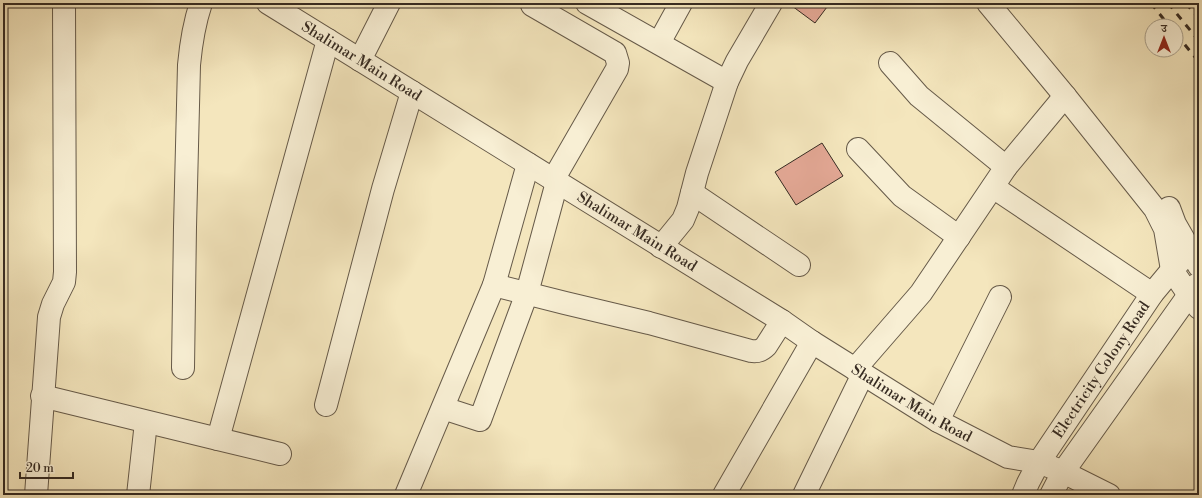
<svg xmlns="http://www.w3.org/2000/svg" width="1202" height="498" font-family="'Libre Bodoni','Noto Serif Devanagari',serif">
  <rect width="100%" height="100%" fill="#f4e6bd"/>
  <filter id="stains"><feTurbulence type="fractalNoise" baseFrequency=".005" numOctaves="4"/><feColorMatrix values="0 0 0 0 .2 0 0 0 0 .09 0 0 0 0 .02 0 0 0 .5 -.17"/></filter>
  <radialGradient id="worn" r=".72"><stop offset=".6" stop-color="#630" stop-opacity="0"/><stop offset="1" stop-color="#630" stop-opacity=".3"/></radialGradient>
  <!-- building -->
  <g fill="#e2a794" stroke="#362b22">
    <path d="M 788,3 L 830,3 L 815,23 Z"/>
    <path d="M 822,143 L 843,176 L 796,205 L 775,172 Z"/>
  </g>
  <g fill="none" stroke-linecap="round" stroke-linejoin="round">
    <!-- minor casing -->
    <g stroke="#665a49" stroke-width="24">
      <g id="minor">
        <path id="s1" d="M 268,3 L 782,321 L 812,342 L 938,421 L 1008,457 L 1039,462 L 1063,472 L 1109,495"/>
        <path d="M 587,3 L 727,82"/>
        <path d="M 988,3 L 1065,96 L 1155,209 L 1165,229 L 1172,270 L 1189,295 L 1199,308"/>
        <path d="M 532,5 L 615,53 L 618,63 L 617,69 L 553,180"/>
        <path d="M 659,43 L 681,3"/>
        <path d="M 360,60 L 389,3"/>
        <path d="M 858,149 L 902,196 L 959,237"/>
        <path d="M 1006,167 L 1065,96"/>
        <path d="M 993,187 L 1152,294"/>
        <path d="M 692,193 L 799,265"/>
        <path d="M 1169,208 L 1175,224 L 1199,266"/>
        <path d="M 661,247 L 683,220 L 688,208 L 697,173 L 727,82 L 737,61 L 771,3"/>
        <path d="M 494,285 L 565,303 L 649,323 L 751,351 C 757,352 761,351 766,346 L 782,321"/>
        <path d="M 183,368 L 185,227 L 189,65 C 191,43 194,24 201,3"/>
        <path d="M 855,369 L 921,293 L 1006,167 L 919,96 L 890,63"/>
        <path d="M 42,396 L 218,439 L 328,40"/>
        <path d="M 326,405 L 383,189 L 412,92"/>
        <path d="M 443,408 L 480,420 L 527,293 L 557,182"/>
        <path d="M 938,421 L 1000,297"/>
        <path d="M 218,439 L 280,454"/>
        <path d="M 36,495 L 49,317 L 53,304 L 64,282 L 65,272 L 64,3"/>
        <path d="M 138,495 L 146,422"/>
        <path d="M 406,495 L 494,285 L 528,164"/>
        <path d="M 724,495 L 812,342"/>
        <path d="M 804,495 L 863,374"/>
        <path id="s2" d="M 1023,495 L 1028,483 L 1039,462 L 1152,294 L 1172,270 L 1182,259"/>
        <path d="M 1051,495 L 1063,472 L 1196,285"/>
      </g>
    </g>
    <!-- minor -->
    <use href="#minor" stroke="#f8efd4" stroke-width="22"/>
    <!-- rail -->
    <g stroke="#362b22" stroke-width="3" stroke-dasharray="7 7" stroke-linecap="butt">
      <path d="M 1151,3 L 1169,26"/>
      <path d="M 1168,3 L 1199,41"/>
      <path d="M 1186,3 L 1199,19"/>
      <path d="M 1176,34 L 1199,62"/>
    </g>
  </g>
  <g text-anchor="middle" stroke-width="3" stroke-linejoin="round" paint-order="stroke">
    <!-- street labels -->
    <g font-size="15" fill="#362b22" stroke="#f8efd4">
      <text dy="5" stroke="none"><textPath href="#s1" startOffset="110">Shalimar Main Road</textPath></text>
      <text dy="5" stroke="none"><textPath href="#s1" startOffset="434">Shalimar Main Road</textPath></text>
      <text dy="5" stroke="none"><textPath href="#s2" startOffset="148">Electricity Colony Road</textPath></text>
      <text dy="5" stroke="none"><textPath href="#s1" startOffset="758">Shalimar Main Road</textPath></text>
    </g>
  </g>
  <!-- margin -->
  <rect width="1202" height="498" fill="none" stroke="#f4e6bd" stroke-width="16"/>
  <rect x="4" y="4" width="1194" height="490" fill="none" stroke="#362b22" stroke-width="2"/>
  <rect x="8" y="8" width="1186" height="482" fill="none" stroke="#362b22"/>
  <!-- north arrow -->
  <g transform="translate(1164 38)"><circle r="19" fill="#f8efd4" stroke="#aaa18d"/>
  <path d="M0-3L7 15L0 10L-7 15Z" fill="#8f2418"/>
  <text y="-6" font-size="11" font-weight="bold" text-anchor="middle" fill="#362b22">उ</text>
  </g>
  <!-- scale -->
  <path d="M20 472v6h53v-6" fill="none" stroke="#362b22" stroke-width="2"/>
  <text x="26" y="472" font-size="12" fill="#362b22" stroke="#f8efd4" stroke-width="3" paint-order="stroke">20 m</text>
  <rect width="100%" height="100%" filter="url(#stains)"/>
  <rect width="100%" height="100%" fill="url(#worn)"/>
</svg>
